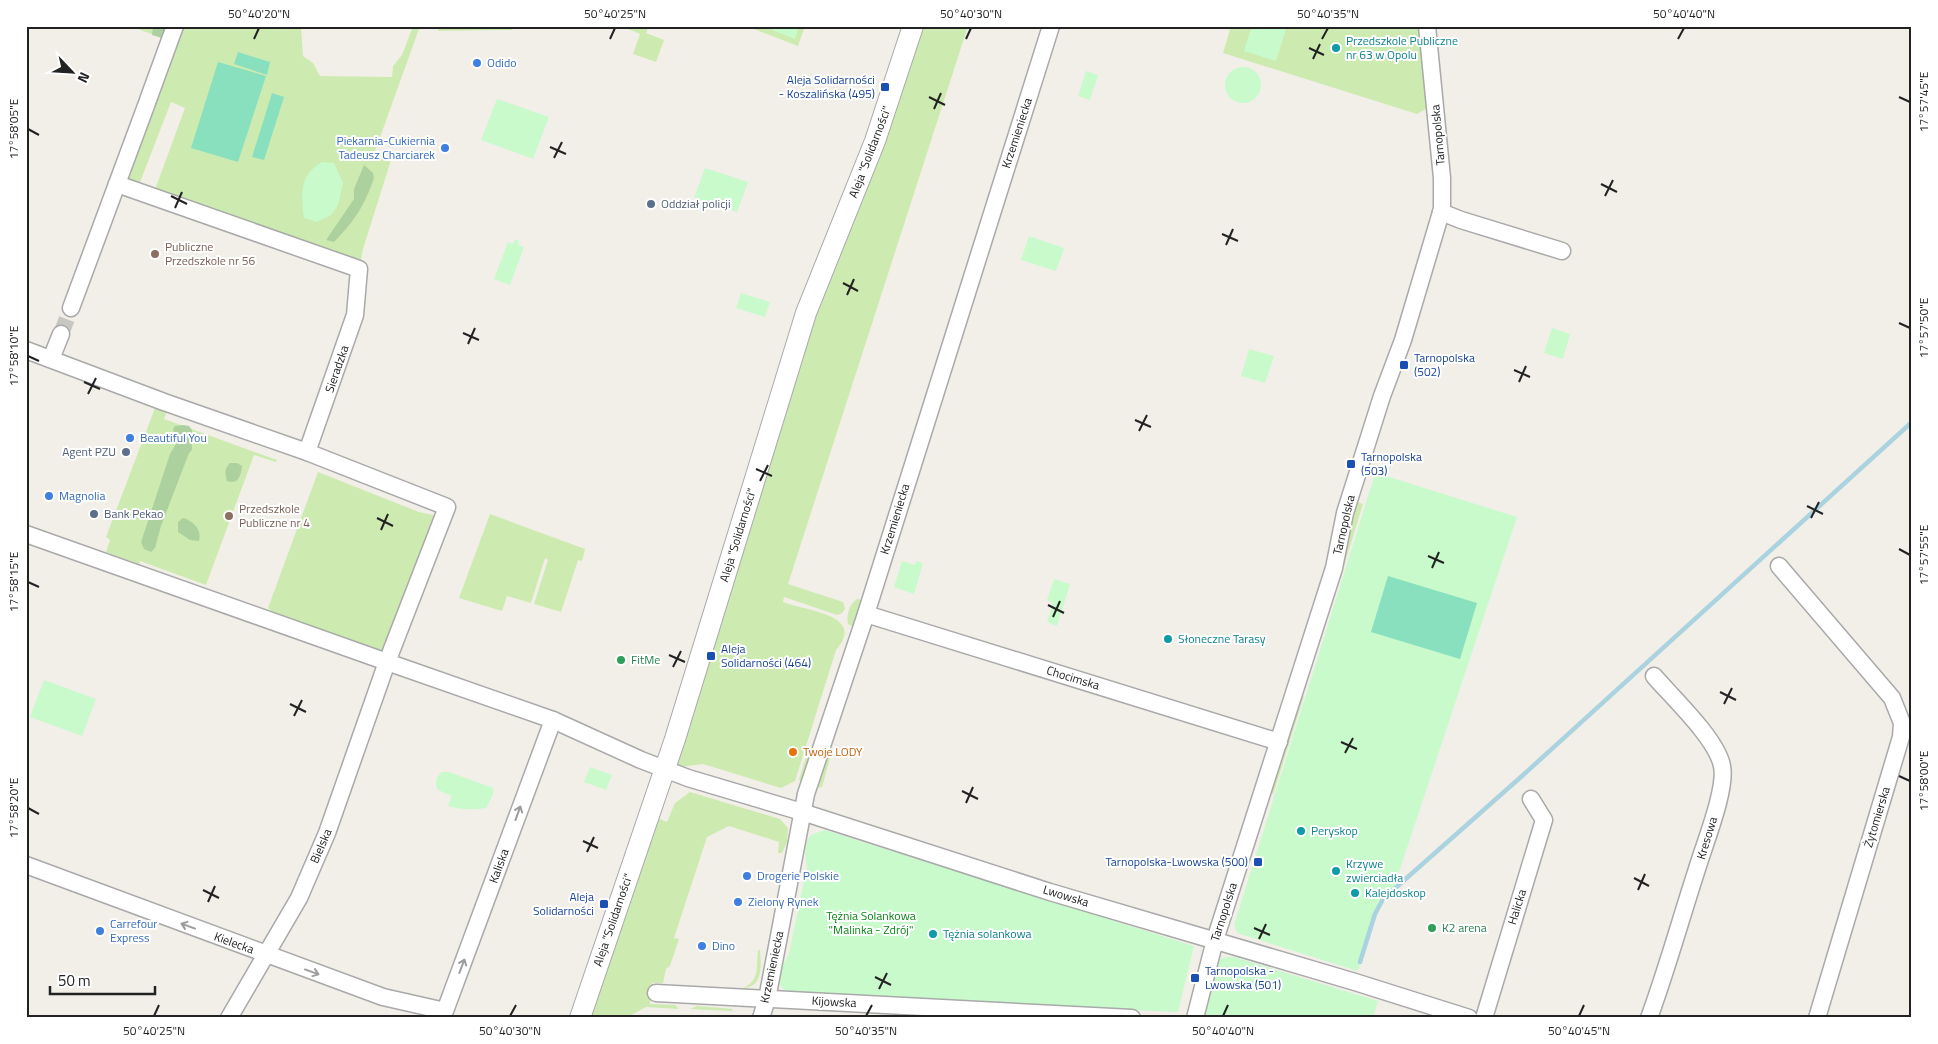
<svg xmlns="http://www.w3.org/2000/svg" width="1938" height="1044" font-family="'Titillium Web',sans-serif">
  <rect width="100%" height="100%" fill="#f2efe9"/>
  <!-- grass -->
  <g fill="#cdebb0">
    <path d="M 130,26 L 301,26 L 303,56 L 313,63 L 320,76 L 392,77 L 393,66 L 402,55 L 413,26 L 420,26 L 374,154 L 391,160 L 363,249 L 359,269 L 153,195 L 185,108 L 171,102 L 137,190 L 117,184 L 170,41 Z"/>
    <path d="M 439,26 L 513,26 L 512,30 L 438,31 Z"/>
    <path d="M 621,26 L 649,26 L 646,33 L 664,40 L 656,62 L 633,54 L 640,34 Z"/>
    <path d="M 746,26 L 805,26 L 798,46 Z"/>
    <path d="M 909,26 L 968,26 L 788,584 L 843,602 L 845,609 L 842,613 L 837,615 L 784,597 L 783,602 C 805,611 867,614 836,650 L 795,781 L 781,788 L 703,764 L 665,769 Z"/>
    <path d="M 1231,26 L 1427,26 L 1435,104 L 1417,114 L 1223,53 Z"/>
    <path d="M 158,400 L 169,404 L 164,419 L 277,460 L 276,462 L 254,455 L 206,585 L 140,561 L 139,564 L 106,552 L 110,540 L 106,537 Z"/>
    <path d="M 318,472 L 419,512 L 438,516 L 383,661 L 291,628 L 268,608 Z"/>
    <path d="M 1354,501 L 1363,504 L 1341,576 L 1338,568 Z"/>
    <path d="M 490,514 L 585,549 L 582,561 L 578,560 L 561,612 L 534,604 L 548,560 L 545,558 L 531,603 L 507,596 L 502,611 L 459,598 Z"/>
    <path d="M 857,599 L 862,600 L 853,627 L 848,624 C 846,616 849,604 857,599 Z"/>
    <path d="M 1304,696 L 1273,795 L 1270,786 L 1297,701 Z"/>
    <path d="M 809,748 L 813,754 L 802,784 L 799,779 Z"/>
    <path d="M 827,755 L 831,755 L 822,787 L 816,788 Z"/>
    <path d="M 690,792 L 780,819 L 788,828 L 787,842 L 782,853 L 778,853 L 779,842 L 729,826 L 707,837 L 674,938 L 679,939 L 670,966 L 666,969 L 663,983 L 652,983 L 650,1004 L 675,1005 L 679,1009 L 646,1007 L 626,1018 L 588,1018 L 657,818 L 667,822 L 675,803 Z"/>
    <path d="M 758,950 L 760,950 C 761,965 764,987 743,988 C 760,981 756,967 758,950 Z"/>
    <path d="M 697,1006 L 733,1009 L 732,1011 L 690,1009 Z"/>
  </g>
  <!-- forest -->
  <g fill="#add19e">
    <path d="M 153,26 L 172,26 L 165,39 L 152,35 Z"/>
    <path d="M 364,165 L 373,173 L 374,178 C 365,205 354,222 334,242 L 326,240 L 354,199 L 354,189 Z"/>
    <path d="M 183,425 L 189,426 L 192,430 L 192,450 L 189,453 L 161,526 L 155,548 L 151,552 L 144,549 L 141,542 L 170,454 L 177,442 L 173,429 L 175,426 Z"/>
    <path d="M 230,463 L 237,463 L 242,466 C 241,476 238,485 227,481 C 225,473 224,469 230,463 Z"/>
    <path d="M 183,518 C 193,521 202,529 199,541 L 190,540 L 178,532 L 178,522 Z"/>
  </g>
  <!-- park -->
  <g fill="#c8facc">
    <path d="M 774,26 L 799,26 L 795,39 L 772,30 Z"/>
    <path d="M 1252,26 L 1277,26 L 1286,29 L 1276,61 L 1244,51 Z"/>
    <circle cx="1243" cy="85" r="18"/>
    <path d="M 1086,71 L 1098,75 L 1090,100 L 1078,96 Z"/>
    <path d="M 497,99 L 549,117 L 533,159 L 481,140 Z"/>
    <path d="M 322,162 L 334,163 L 343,183 L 338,205 L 331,215 L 317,222 L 304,218 C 301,195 299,175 322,162 Z"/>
    <path d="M 705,168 L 748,182 L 737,212 L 694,198 Z"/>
    <path d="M 1029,236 L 1064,248 L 1056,271 L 1021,260 Z"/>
    <path d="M 515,239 L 519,241 L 518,245 L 524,247 L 510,285 L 494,279 L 508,242 L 513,244 Z"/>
    <path d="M 741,293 L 770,302 L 765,317 L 736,308 Z"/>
    <path d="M 1552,328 L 1570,334 L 1563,359 L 1544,353 Z"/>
    <path d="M 1249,349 L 1274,356 L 1265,383 L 1241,376 Z"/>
    <path d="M 1380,471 L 1383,475 L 1517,517 L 1393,890 C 1370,910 1366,943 1358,971 L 1240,934 L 1237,932 L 1234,925 L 1375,474 Z"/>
    <path d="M 902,561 L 915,565 L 916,561 L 923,563 L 914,594 L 894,587 Z"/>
    <path d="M 1054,579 L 1070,584 L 1057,626 L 1047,622 L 1053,603 L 1047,600 Z"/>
    <path d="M 44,680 L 96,699 L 82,736 L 30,717 Z"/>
    <path d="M 590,767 L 612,775 L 606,790 L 584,782 Z"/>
    <path d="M 442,772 L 449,772 L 493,788 L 493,794 L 486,808 C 473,810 461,810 448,806 L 452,796 L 438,790 C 434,783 436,777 442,772 Z"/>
    <path d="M 825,830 L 1194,946 L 1178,1012 L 790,993 L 785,991 L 780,985 L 779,977 L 779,972 L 789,954 L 807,866 C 805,855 803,845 811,835 Z"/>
    <path d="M 1227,957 L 1234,957 L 1378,1001 L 1373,1018 L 1204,1018 L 1217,963 L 1220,959 Z"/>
  </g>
  <!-- pitch -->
  <g fill="#88e0be">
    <path d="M 238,52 L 270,62 L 267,75 L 234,64 Z"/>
    <path d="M 218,62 L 266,76 L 238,162 L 191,148 Z"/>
    <path d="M 272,93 L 284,97 L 264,160 L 252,157 Z"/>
    <path d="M 1388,576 L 1477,603 L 1460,659 L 1371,632 Z"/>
  </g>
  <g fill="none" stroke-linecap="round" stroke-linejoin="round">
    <!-- stream -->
    <path stroke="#aad3df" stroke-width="4.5" d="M 1360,962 L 1375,914 L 1383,899 L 1522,776 L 1912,422"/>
    <!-- minor-tunnel -->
    <path stroke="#c8c6c1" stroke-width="16" stroke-dasharray="16 8" stroke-linecap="butt" d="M 61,334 L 71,308"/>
    <!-- minor casing -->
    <g stroke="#a9a9a9" stroke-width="19">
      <g id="minor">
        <path d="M 148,100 L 175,26"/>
        <path d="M 117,184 L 359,269 L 355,315 L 307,452"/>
        <path d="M 1441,212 L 1461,220 L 1562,251"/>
        <path d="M 71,308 L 147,103"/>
        <path d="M 26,350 L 164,402 L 307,452 L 447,507 L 387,662 L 553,720 L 641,760 L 688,778 L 802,812 L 1050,892 L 1355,982 L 1469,1018"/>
        <path d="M 51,359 L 61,334"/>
        <path d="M 26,534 L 387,662 L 327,833 L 299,898 L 229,1018"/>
        <path d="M 1779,566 L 1892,698 L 1902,723 L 1901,737 L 1817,1018"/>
        <path d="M 866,614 L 1279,742"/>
        <path d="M 26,865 L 383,997 L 445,1011 L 553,720"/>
        <path d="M 656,993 L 1132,1018"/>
        <path d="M 761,1018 L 767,999 L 806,794 L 866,614 L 1051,26"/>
        <path d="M 1195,1018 L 1215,940 L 1334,568 L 1345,513 L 1382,396 L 1403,340 L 1442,209 L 1442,178 L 1427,26"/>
        <path d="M 1484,1018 L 1544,820 L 1531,799"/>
        <path d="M 1649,1018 C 1667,969 1681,918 1697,869 C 1704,845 1727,789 1722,766 C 1717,739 1672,697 1654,676"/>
      </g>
    </g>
    <!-- tertiary casing -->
    <g stroke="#a9a9a9" stroke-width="22">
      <path id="tertiary" d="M 580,1018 L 675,739 L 806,313 L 875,141 L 913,26"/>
    </g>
    <!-- minor -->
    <use href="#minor" stroke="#fff" stroke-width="16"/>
    <!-- tertiary -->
    <use href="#tertiary" stroke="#fff" stroke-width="20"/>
  </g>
  <!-- one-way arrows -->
  <defs><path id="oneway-shaft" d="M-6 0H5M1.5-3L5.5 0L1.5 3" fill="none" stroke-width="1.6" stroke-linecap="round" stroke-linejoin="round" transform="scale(1.25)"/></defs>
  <g stroke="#9c9c9c">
    <use href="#oneway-shaft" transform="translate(518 813) rotate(-70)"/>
    <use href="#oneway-shaft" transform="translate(188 926) rotate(-160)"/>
    <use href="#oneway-shaft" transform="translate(462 966) rotate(-69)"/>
    <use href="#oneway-shaft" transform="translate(312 972) rotate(20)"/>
  </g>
  <!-- ticks -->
  <path fill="none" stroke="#222" stroke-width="2" d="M 254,39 L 259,28M 610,39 L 615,28M 966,39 L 971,28M 1322,39 L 1328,28M 1678,39 L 1684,28M 1309,48 L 1324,55M 1313,59 L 1320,44M 929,97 L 945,105M 1899,97 L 1910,102M 934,109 L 941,93M 28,129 L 39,135M 550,147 L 566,154M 554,158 L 562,142M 1601,184 L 1617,192M 171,196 L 187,204M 1605,196 L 1613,180M 175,208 L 182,192M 1222,234 L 1238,241M 1226,245 L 1233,229M 843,283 L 858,291M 847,295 L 854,279M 1899,323 L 1910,328M 463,333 L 479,340M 468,344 L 475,328M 28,356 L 39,361M 1514,370 L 1530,377M 84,382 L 100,389M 1519,382 L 1526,366M 88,394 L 96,378M 1135,420 L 1151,427M 1139,431 L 1147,415M 756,469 L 772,476M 760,481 L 768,465M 1807,506 L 1823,514M 377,518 L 393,526M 1811,518 L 1819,502M 381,530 L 388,514M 1899,549 L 1910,555M 1428,556 L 1444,563M 1432,568 L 1439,552M 28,582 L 39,587M 1048,605 L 1064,613M 1053,617 L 1060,601M 669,655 L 685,662M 673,667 L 681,651M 1720,692 L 1736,700M 290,704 L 306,712M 1724,704 L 1732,688M 294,716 L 302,700M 1341,742 L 1357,749M 1345,753 L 1353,738M 1899,776 L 1910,781M 962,791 L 978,799M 966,803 L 973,787M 28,808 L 39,814M 583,841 L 598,848M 587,852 L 594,837M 1634,878 L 1649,886M 203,890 L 219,898M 1638,890 L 1645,874M 208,902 L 215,886M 1254,928 L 1270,935M 1259,939 L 1266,924M 875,977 L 891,985M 879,989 L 887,973M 154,1016 L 159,1005M 510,1016 L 516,1005M 866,1016 L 872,1005M 1223,1016 L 1228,1005M 1579,1016 L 1584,1005"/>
  <!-- markers -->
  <g fill="#0f9aa8" stroke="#fff" stroke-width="2">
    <circle cx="1336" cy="48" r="5"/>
    <circle cx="1168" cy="639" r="5"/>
    <circle cx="1301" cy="831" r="5"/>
    <circle cx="1336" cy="871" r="5"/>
    <circle cx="1355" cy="893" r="5"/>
    <circle cx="933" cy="934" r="5"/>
  </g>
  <g fill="#3f7fe0" stroke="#fff" stroke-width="2">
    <circle cx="477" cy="63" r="5"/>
    <circle cx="445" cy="148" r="5"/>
    <circle cx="130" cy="438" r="5"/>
    <circle cx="49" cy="496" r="5"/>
    <circle cx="747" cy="876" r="5"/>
    <circle cx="738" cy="902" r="5"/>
    <circle cx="100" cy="931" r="5"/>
    <circle cx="702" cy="946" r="5"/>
  </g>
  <g fill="#1a4fb4" stroke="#fff" stroke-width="2">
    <rect x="880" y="82" width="10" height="10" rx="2.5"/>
    <rect x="1399" y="360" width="10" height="10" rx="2.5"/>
    <rect x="1346" y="459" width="10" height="10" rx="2.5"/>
    <rect x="706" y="651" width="10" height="10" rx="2.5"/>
    <rect x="1253" y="857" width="10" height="10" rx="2.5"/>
    <rect x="599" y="899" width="10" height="10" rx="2.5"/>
    <rect x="1190" y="973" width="10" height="10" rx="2.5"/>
  </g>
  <g fill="#5c6f8a" stroke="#fff" stroke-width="2">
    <circle cx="651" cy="204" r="5"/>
    <circle cx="126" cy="452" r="5"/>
    <circle cx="94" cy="514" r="5"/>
  </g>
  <g fill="#8d6e63" stroke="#fff" stroke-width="2">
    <circle cx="155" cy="254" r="5"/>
    <circle cx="229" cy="516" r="5"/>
  </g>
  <g fill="#2e9e5b" stroke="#fff" stroke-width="2">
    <circle cx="621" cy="660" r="5"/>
    <circle cx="1432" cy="928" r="5"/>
  </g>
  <circle fill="#e8710a" stroke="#fff" stroke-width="2" cx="793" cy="752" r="5"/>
  <g text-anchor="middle" stroke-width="4" stroke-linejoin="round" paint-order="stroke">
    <!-- culture labels -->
    <g font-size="12" fill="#0d838f" stroke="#fff" text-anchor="start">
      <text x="1346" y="45">Przedszkole Publiczne<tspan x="1346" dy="14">nr 63 w Opolu</tspan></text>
      <text x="1178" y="643">Słoneczne Tarasy</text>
      <text x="1311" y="835">Peryskop</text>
      <text x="1346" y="868">Krzywe<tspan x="1346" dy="14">zwierciadła</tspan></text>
      <text x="1365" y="897">Kalejdoskop</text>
      <text x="943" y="938">Tężnia solankowa</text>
    </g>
    <!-- shop labels -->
    <g font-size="12" fill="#366cbe" stroke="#fff" text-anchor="start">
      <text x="487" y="67">Odido</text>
      <text x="435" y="145" text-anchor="end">Piekarnia-Cukiernia<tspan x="435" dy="14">Tadeusz Charciarek</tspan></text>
      <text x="140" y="442">Beautiful You</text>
      <text x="59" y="500">Magnolia</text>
      <text x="757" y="880">Drogerie Polskie</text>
      <text x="748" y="906">Zielony Rynek</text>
      <text x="110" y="928">Carrefour<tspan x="110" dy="14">Express</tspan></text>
      <text x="712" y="950">Dino</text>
    </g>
    <!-- transit labels -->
    <g font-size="12" fill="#164399" stroke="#fff" text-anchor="start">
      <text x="875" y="84" text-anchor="end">Aleja Solidarności<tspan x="875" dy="14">- Koszalińska (495)</tspan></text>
      <text x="1414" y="362">Tarnopolska<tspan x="1414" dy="14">(502)</tspan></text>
      <text x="1361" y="461">Tarnopolska<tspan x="1361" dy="14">(503)</tspan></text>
      <text x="721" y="653">Aleja<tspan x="721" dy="14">Solidarności (464)</tspan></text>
      <text x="1248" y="866" text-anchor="end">Tarnopolska-Lwowska (500)</text>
      <text x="594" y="901" text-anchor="end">Aleja<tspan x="594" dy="14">Solidarności</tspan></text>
      <text x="1205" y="975">Tarnopolska -<tspan x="1205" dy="14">Lwowska (501)</tspan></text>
    </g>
    <!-- street labels -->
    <g font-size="12" fill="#222" stroke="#fff">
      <text transform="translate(1017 133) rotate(-72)" y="4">Krzemieniecka</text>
      <text transform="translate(1438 135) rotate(-95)" y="4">Tarnopolska</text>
      <text transform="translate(870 152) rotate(-69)" y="4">Aleja "Solidarności"</text>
      <text transform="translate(337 369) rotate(-71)" y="4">Sieradzka</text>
      <text transform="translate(895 519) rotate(-73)" y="4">Krzemieniecka</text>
      <text transform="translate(1344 525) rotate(-77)" y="4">Tarnopolska</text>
      <text transform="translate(738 535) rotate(-73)" y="4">Aleja "Solidarności"</text>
      <text transform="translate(1073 678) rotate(17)" y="4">Chocimska</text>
      <text transform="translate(1877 817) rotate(-73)" y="4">Żytomierska</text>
      <text transform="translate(1707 838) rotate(-73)" y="4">Kresowa</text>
      <text transform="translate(321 846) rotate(-67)" y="4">Bielska</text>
      <text transform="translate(499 866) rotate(-70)" y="4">Kaliska</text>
      <text transform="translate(1066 896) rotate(17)" y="4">Lwowska</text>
      <text transform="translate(1517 907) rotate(-73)" y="4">Halicka</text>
      <text transform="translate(1224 912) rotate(-72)" y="4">Tarnopolska</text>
      <text transform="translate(613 920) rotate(-71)" y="4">Aleja "Solidarności"</text>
      <text transform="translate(234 943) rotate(20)" y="4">Kielecka</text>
      <text transform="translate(772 967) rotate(-78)" y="4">Krzemieniecka</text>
      <text transform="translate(834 1002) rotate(3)" y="4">Kijowska</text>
    </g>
    <!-- service labels -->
    <g font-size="12" fill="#4e5e75" stroke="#fff" text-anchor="start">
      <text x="661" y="208">Oddział policji</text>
      <text x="116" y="456" text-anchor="end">Agent PZU</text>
      <text x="104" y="518">Bank Pekao</text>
    </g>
    <!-- education labels -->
    <g font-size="12" fill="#785e54" stroke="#fff" text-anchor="start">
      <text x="165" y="251">Publiczne<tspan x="165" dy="14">Przedszkole nr 56</tspan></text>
      <text x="239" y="513">Przedszkole<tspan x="239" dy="14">Publiczne nr 4</tspan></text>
    </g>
    <!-- leisure labels -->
    <g font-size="12" fill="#27864d" stroke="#fff" text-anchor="start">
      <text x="631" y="664">FitMe</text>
      <text x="1442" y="932">K2 arena</text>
    </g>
    <!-- food labels -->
    <g font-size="12" fill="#c56008" stroke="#fff" text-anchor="start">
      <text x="803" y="756">Twoje LODY</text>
    </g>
    <!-- park labels -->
    <g font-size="12" fill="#0c8416" stroke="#fff">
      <text x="871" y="920">Tężnia Solankowa<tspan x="871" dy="14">"Malinka - Zdrój"</tspan></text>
    </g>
  </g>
  <!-- border -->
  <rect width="1938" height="1044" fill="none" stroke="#ffffff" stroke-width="55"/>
  <!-- north arrow -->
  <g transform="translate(72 72) rotate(115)" stroke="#ffffff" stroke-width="4" paint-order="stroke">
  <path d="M0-4L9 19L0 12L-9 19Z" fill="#222222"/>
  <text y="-8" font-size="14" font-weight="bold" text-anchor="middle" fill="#222222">N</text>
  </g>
  <!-- scale -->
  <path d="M50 986v8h105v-8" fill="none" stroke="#222222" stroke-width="2.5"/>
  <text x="58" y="986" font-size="15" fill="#222222" stroke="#ffffff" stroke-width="4" paint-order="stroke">50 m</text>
  <rect x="28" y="28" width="1882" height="988" fill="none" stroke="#222" stroke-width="2"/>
  <g font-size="12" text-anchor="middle" fill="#222">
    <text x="259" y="18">50°40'20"N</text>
    <text x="615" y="18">50°40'25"N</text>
    <text x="971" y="18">50°40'30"N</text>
    <text x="1328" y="18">50°40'35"N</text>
    <text x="1684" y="18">50°40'40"N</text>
    <text transform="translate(1924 102) rotate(-90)" y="4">17°57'45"E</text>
    <text transform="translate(14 129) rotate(-90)" y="4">17°58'05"E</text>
    <text transform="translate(1924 328) rotate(-90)" y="4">17°57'50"E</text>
    <text transform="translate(14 356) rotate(-90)" y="4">17°58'10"E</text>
    <text transform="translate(1924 555) rotate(-90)" y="4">17°57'55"E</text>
    <text transform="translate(14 582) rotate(-90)" y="4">17°58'15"E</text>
    <text transform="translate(1924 781) rotate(-90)" y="4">17°58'00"E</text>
    <text transform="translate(14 808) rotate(-90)" y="4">17°58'20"E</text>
    <text x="154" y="1035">50°40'25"N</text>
    <text x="510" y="1035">50°40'30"N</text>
    <text x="866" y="1035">50°40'35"N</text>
    <text x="1223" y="1035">50°40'40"N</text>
    <text x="1579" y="1035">50°40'45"N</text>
  </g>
</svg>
